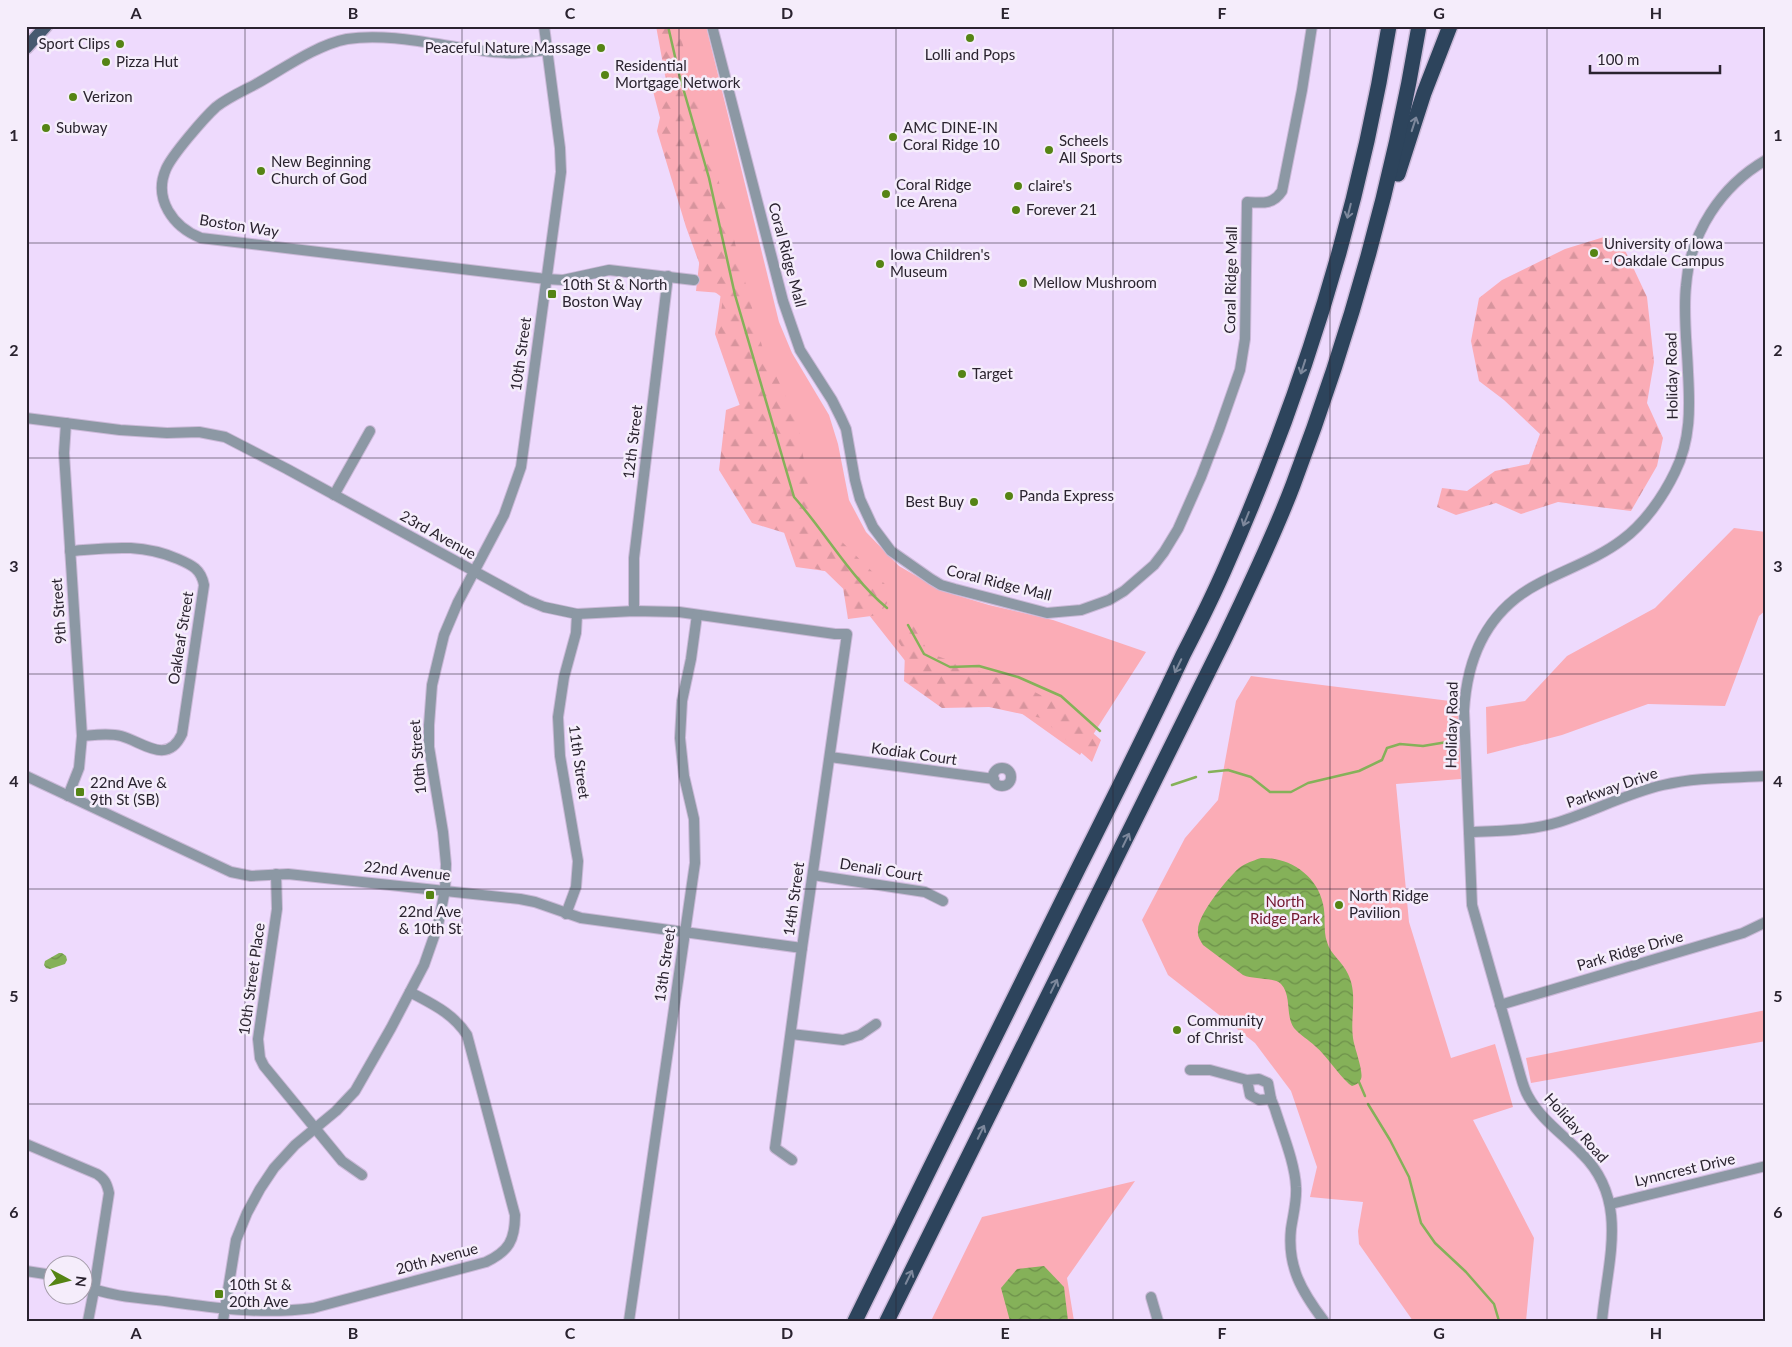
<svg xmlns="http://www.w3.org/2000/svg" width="1792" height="1347" font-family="Lato,sans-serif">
  <defs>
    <pattern id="forest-firs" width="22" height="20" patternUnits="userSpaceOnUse" patternTransform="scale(1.25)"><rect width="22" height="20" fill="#fbacb6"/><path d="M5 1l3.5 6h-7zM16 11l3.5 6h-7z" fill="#d7949d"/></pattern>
    <pattern id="water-waves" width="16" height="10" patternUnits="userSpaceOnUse" patternTransform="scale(1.25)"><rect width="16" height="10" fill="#85b159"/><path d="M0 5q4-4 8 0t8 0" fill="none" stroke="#6d904a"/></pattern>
  </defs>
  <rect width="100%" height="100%" fill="#eedafd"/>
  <!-- green -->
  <g fill="#fbacb6">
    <path d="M 659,26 L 706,26 L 779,322 L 792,353 L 829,415 L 838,444 L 849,500 L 866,532 L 899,566 L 942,591 L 989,605 L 1053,620 L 1146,652 L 1080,755 L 1021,713 L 914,672 L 865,610 L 825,571 L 796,567 L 715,334 L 721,293 L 696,291 L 704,221 L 686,218 L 653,91 L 674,90 Z"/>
    <path d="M 1734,528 L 1766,532 L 1766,610 L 1759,616 L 1725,706 L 1648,704 L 1562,735 L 1487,754 L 1486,707 L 1525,701 L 1567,656 L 1655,608 Z"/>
    <path d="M 1251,676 L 1458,702 L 1461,779 L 1396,784 L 1409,922 L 1451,1058 L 1495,1044 L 1513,1107 L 1473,1120 L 1534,1238 L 1526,1321 L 1413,1321 L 1359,1244 L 1358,1231 L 1363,1202 L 1310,1197 L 1317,1167 L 1291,1091 L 1255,1043 L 1168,975 L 1142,920 L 1185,838 L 1218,800 L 1236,701 Z"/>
    <path d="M 1766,1010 L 1766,1041 L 1531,1083 L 1526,1058 Z"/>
    <path d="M 1135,1181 L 1067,1278 L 1074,1321 L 931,1321 L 982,1217 Z"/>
  </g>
  <!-- forest -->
  <g fill="url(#forest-firs)">
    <path d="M 656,26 L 678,26 L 762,346 L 797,420 L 816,531 L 840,540 L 894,593 L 879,615 L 848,619 L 841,575 L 797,564 L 788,534 L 752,523 L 719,470 L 726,410 L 742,404 L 718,333 L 723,298 L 708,287 L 686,227 L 657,131 L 667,86 Z"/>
    <path d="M 1604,237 L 1623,246 L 1647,297 L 1654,362 L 1647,403 L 1663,438 L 1657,466 L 1631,511 L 1558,502 L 1521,514 L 1496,503 L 1456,515 L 1437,507 L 1442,488 L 1467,491 L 1495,471 L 1529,464 L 1540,434 L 1504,400 L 1479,381 L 1471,341 L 1479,298 L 1502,280 L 1565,249 Z"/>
    <path d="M 909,618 L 929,653 L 1031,690 L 1063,707 L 1101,740 L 1092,762 L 1041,718 L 989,707 L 942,708 L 904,681 L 905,652 L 893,633 Z"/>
  </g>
  <!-- water -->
  <g fill="url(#water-waves)">
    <path d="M 1261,858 C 1289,857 1317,875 1323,904 C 1326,916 1323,930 1327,942 C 1330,954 1343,962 1348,974 C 1358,994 1350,1017 1353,1038 C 1354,1047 1364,1072 1361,1079 C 1359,1083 1356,1085 1352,1086 L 1349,1084 C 1336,1072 1328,1057 1315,1046 C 1309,1040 1300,1035 1294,1028 C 1285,1015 1292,996 1281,984 C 1274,977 1254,980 1243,975 L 1203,945 C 1200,940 1197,936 1198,930 C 1198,914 1227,879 1239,868 C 1246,863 1252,861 1261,858 Z"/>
    <path d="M 59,953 L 62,953 L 66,956 L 67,960 L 65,964 L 50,969 L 46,968 L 44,965 L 45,961 Z"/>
    <path d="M 1044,1266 L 1064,1287 L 1068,1321 L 1010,1321 L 1001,1288 L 1017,1269 Z"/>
  </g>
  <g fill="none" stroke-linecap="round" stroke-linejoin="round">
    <!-- stream -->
    <g stroke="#85b159" stroke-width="2.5">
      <path d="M 668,26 L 679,74 L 709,178 L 735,295 L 794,497 C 826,533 850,577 887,608"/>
      <path d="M 908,625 L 924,654 L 950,667 L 979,666 L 1018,677 L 1061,696 L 1100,731"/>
      <path d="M 1209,772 L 1228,770 L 1251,777 L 1270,792 L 1291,792 L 1308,783 L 1359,771 L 1382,760 L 1387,748 L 1400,744 L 1423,746 L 1453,741"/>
      <path d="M 1172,785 L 1196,777"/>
      <path d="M 1359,1082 L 1365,1096"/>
      <path d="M 1368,1104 L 1390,1140 L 1409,1177 L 1421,1223 L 1435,1243 L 1466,1272 L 1494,1304 L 1499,1321"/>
    </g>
    <!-- minor casing -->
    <g stroke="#cbb9d8" stroke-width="12">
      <g id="minor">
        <path d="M 712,26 L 783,301 L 800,350 L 832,400 L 841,418 L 846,429 L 855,480 L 860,499 L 873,527 L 891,551 L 931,579 L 941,585 L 955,589 L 1047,613 L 1081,610 L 1109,600 L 1124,591 L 1154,565 L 1164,552 L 1178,529 L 1201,477 L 1219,430 L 1240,370 L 1245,339 L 1247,202 C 1262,203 1273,205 1282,191 L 1302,90 L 1312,26"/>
        <path d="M 548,50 C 534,51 519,54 506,53 C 457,51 396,31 347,39 C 316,45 283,69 256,84 C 243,91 227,98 216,107 C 204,118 172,155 166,169 C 153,199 173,227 201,238 L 546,279 L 563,280 L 609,270 L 694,280"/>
        <path d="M 26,418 L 120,430 L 167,433 L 199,432 L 225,437 L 287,469 L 527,600 L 544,607 L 577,614 L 634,611 L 679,612 L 835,634 L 847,634 L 802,948 L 775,1148 L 792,1160"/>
        <path d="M 66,423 L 64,453 L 82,736 L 79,768 L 68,796"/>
        <path d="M 334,495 L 370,431"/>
        <path d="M 70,551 C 110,548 140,543 178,559 C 192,565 201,569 204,585 L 182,734 C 167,766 143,742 121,736 C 109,733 95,735 82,736"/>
        <path d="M 634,611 L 634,558 L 668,276"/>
        <path d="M 830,757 L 994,779"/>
        <circle cx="1002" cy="777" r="9"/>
        <path d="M 26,776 L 231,872 L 251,876 L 288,874 L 520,899 L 535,902 L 581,918 L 802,948"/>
        <path d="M 1469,832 C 1499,831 1530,831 1559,822 C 1594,811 1628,793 1663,785 C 1696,777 1732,778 1766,776"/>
        <path d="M 276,874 L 277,909 L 258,1039 L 260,1058 L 264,1066 L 342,1161 L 362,1175"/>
        <path d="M 813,875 L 925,892 L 943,901"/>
        <path d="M 566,914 L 576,887 L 578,861 L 560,756 L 558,717 L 564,677 L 576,633 L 577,614"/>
        <path d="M 1500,1005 L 1743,933 L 1766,922"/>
        <path d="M 791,1034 L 843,1040 L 860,1035 L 876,1024"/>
        <path d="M 1190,1070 L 1210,1070 L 1247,1080"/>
        <path d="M 1259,1079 L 1268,1083 L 1271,1099 L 1259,1100 L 1250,1095 L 1247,1080 Z"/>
        <path d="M 1271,1099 L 1275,1109 C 1282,1132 1295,1163 1296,1187 C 1297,1201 1293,1215 1291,1229 C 1287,1267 1302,1292 1324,1321"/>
        <path d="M 26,1144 L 97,1174 C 105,1179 107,1184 109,1193 L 94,1290 L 88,1321"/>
        <path d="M 1611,1204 L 1766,1166"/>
        <path d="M 26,1271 L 52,1275"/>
        <path d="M 82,1285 C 109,1296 137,1298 165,1301 C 214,1308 263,1315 313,1308 L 486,1262 C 509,1251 515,1240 515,1215 L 467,1035 C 453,1013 432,1004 410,992"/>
        <path d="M 1151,1297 L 1158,1321"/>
        <path d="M 223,1321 L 236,1240 L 247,1213 L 260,1189 L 274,1168 L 295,1145 L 336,1111 L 355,1091 L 391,1028 L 424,965 L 438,925 L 445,890 L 446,864 L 443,832 L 429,747 L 429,725 L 432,685 L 444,635 L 458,602 L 504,515 L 521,467 L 561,172 L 560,148 L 544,26"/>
        <path d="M 629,1321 L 695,863 L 694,819 L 684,776 L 680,738 L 682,701 L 691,659 L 697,615"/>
        <path d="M 1602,1321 C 1607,1262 1630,1201 1582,1154 C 1563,1134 1541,1120 1528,1096 C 1524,1089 1522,1081 1520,1074 L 1472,905 L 1464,711 C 1467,657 1488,610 1538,584 C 1566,569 1597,559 1622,540 C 1644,524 1663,497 1675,472 C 1691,440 1690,407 1688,372 C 1687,344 1683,314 1686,286 C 1690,233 1721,186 1766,160"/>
      </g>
    </g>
    <!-- major casing -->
    <g stroke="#cbb9d8" stroke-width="15">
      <path id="major" d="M 26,48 L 46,26"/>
    </g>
    <!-- highway casing -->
    <g stroke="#cbb9d8" stroke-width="18">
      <g id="highway">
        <path d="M 1398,174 L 1424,93 L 1450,26"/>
        <path d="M 855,1321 C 930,1169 1004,1016 1080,865 C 1115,795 1150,726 1183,655 C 1198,626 1213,596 1226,566 C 1302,394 1359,212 1389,26"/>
        <path d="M 887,1321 L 1224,640 C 1248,589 1273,538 1293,485 C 1349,337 1393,183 1419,26"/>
      </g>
    </g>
    <!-- minor -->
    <use href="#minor" stroke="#8c98a4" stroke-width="10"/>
    <!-- major -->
    <use href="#major" stroke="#46596f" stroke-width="12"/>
    <!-- highway -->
    <use href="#highway" stroke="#2d445c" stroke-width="15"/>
  </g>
  <!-- one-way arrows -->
  <defs><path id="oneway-shaft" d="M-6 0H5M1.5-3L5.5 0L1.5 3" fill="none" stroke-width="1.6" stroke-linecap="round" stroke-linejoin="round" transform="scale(1.25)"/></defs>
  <g stroke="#7d889c">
    <use href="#oneway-shaft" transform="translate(1414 124) rotate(-72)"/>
    <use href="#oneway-shaft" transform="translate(1349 211) rotate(104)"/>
    <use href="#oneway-shaft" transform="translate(1303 367) rotate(108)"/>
    <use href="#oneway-shaft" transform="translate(1246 519) rotate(112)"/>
    <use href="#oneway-shaft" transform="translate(1178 666) rotate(116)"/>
    <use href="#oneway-shaft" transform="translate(1126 840) rotate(-64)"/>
    <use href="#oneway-shaft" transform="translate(1054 986) rotate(-64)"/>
    <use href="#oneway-shaft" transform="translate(981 1132) rotate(-64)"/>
    <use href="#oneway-shaft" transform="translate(909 1277) rotate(-64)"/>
  </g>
  <!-- grid -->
  <path fill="none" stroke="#2a232f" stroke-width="1" stroke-opacity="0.55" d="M 245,26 L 245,1321M 462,26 L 462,1321M 679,26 L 679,1321M 896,26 L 896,1321M 1113,26 L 1113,1321M 1330,26 L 1330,1321M 1547,26 L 1547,1321M 26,243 L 1766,243M 26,458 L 1766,458M 26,674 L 1766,674M 26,889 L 1766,889M 26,1104 L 1766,1104"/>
  <!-- markers -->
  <g fill="#558414" stroke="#f5edfb" stroke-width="2">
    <circle cx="970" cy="38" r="5"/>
    <circle cx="120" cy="44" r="5"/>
    <circle cx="601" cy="48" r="5"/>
    <circle cx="106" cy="62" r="5"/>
    <circle cx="605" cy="75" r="5"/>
    <circle cx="73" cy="97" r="5"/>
    <circle cx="46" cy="128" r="5"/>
    <circle cx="893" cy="137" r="5"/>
    <circle cx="1049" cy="150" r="5"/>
    <circle cx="261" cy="171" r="5"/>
    <circle cx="1018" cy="186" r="5"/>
    <circle cx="886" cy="194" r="5"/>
    <circle cx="1016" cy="210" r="5"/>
    <circle cx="1594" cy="253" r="5"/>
    <circle cx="880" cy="264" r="5"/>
    <circle cx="1023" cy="283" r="5"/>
    <rect x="547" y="289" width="10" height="10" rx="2.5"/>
    <circle cx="962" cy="374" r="5"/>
    <circle cx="1009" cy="496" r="5"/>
    <circle cx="974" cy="502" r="5"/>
    <rect x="75" y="787" width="10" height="10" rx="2.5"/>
    <rect x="425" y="890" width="10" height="10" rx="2.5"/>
    <circle cx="1339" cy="905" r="5"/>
    <circle cx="1177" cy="1030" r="5"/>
    <rect x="214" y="1289" width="10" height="10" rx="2.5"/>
  </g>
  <g text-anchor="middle" stroke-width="5" stroke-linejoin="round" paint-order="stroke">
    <!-- poi labels -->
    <g font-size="15" fill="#2a232f" stroke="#f5edfb" text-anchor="start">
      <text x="110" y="49" text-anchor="end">Sport Clips</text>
      <text x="591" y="53" text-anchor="end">Peaceful Nature Massage</text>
      <text x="970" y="60" text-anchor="middle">Lolli and Pops</text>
      <text x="116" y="67">Pizza Hut</text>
      <text x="615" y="71">Residential<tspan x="615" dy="17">Mortgage Network</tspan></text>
      <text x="83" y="102">Verizon</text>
      <text x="56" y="133">Subway</text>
      <text x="903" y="133">AMC DINE-IN<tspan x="903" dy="17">Coral Ridge 10</tspan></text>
      <text x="1059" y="146">Scheels<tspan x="1059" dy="17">All Sports</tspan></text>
      <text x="271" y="167">New Beginning<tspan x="271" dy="17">Church of God</tspan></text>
      <text x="896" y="190">Coral Ridge<tspan x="896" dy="17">Ice Arena</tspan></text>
      <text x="1028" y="191">claire's</text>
      <text x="1026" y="215">Forever 21</text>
      <text x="1604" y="249">University of Iowa<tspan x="1604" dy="17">- Oakdale Campus</tspan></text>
      <text x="890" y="260">Iowa Children's<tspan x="890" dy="17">Museum</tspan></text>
      <text x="1033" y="288">Mellow Mushroom</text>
      <text x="562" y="290">10th St &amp; North<tspan x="562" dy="17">Boston Way</tspan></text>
      <text x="972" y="379">Target</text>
      <text x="1019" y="501">Panda Express</text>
      <text x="964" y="507" text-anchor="end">Best Buy</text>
      <text x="90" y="788">22nd Ave &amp;<tspan x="90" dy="17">9th St (SB)</tspan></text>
      <text x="1349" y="901">North Ridge<tspan x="1349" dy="17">Pavilion</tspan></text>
      <text x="430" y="917" text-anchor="middle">22nd Ave<tspan x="430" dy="17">&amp; 10th St</tspan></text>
      <text x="1187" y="1026">Community<tspan x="1187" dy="17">of Christ</tspan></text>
      <text x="229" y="1290">10th St &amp;<tspan x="229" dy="17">20th Ave</tspan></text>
    </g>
    <!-- street labels -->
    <g font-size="15" fill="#2a232f" stroke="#f5edfb">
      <text transform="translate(239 226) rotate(9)" y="5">Boston Way</text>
      <text transform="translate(787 255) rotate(75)" y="5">Coral Ridge Mall</text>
      <text transform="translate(1231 280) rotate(-89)" y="5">Coral Ridge Mall</text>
      <text transform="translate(521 354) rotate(-82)" y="5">10th Street</text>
      <text transform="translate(1672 376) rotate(-91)" y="5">Holiday Road</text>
      <text transform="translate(633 442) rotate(-83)" y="5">12th Street</text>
      <text transform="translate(438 535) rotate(29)" y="5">23rd Avenue</text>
      <text transform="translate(999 583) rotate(14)" y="5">Coral Ridge Mall</text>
      <text transform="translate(59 611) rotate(-94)" y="5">9th Street</text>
      <text transform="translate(181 638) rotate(-81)" y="5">Oakleaf Street</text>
      <text transform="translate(1452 725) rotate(-89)" y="5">Holiday Road</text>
      <text transform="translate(914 754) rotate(8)" y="5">Kodiak Court</text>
      <text transform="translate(418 757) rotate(-95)" y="5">10th Street</text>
      <text transform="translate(579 762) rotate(82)" y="5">11th Street</text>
      <text transform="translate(1612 788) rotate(-19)" y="5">Parkway Drive</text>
      <text transform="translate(881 870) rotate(9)" y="5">Denali Court</text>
      <text transform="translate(407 871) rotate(6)" y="5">22nd Avenue</text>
      <text transform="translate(794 899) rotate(-82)" y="5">14th Street</text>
      <text transform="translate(1630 951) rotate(-16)" y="5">Park Ridge Drive</text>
      <text transform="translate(665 965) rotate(-82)" y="5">13th Street</text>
      <text transform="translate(252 979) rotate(-82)" y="5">10th Street Place</text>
      <text transform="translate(1576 1128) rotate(48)" y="5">Holiday Road</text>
      <text transform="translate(1685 1170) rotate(-13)" y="5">Lynncrest Drive</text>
      <text transform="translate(437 1259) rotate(-15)" y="5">20th Avenue</text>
    </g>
    <!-- park labels -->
    <g font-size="15" fill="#73172f" stroke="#f5edfb">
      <text x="1285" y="907">North<tspan x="1285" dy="17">Ridge Park</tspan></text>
    </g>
  </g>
  <!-- border -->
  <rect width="1792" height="1347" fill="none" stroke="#f5edfb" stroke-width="55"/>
  <!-- north arrow -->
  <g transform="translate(68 1280) rotate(97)"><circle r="24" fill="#f5edfb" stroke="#a49ca9"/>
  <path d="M0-4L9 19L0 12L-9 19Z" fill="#558414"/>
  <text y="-8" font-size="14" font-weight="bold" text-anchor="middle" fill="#2a232f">N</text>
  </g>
  <!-- scale -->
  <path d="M1590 65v8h130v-8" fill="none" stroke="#2a232f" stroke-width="2.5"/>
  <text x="1597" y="65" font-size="15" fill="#2a232f" stroke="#f5edfb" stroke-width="4" paint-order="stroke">100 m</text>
  <rect x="28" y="28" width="1736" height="1292" fill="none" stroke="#2a232f" stroke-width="2"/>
  <g font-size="16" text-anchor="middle" font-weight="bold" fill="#2a232f">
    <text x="136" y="19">A</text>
    <text x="353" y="19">B</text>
    <text x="570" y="19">C</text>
    <text x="787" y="19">D</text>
    <text x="1005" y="19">E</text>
    <text x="1222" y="19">F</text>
    <text x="1439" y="19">G</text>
    <text x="1656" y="19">H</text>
    <text x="14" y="141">1</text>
    <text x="1778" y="141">1</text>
    <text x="14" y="356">2</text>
    <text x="1778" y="356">2</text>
    <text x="14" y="572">3</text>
    <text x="1778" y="572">3</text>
    <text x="14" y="787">4</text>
    <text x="1778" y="787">4</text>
    <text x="14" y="1002">5</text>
    <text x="1778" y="1002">5</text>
    <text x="14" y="1218">6</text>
    <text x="1778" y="1218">6</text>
    <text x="136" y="1339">A</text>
    <text x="353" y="1339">B</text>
    <text x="570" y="1339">C</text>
    <text x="787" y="1339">D</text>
    <text x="1005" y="1339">E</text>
    <text x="1222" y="1339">F</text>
    <text x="1439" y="1339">G</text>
    <text x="1656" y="1339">H</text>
  </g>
</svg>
